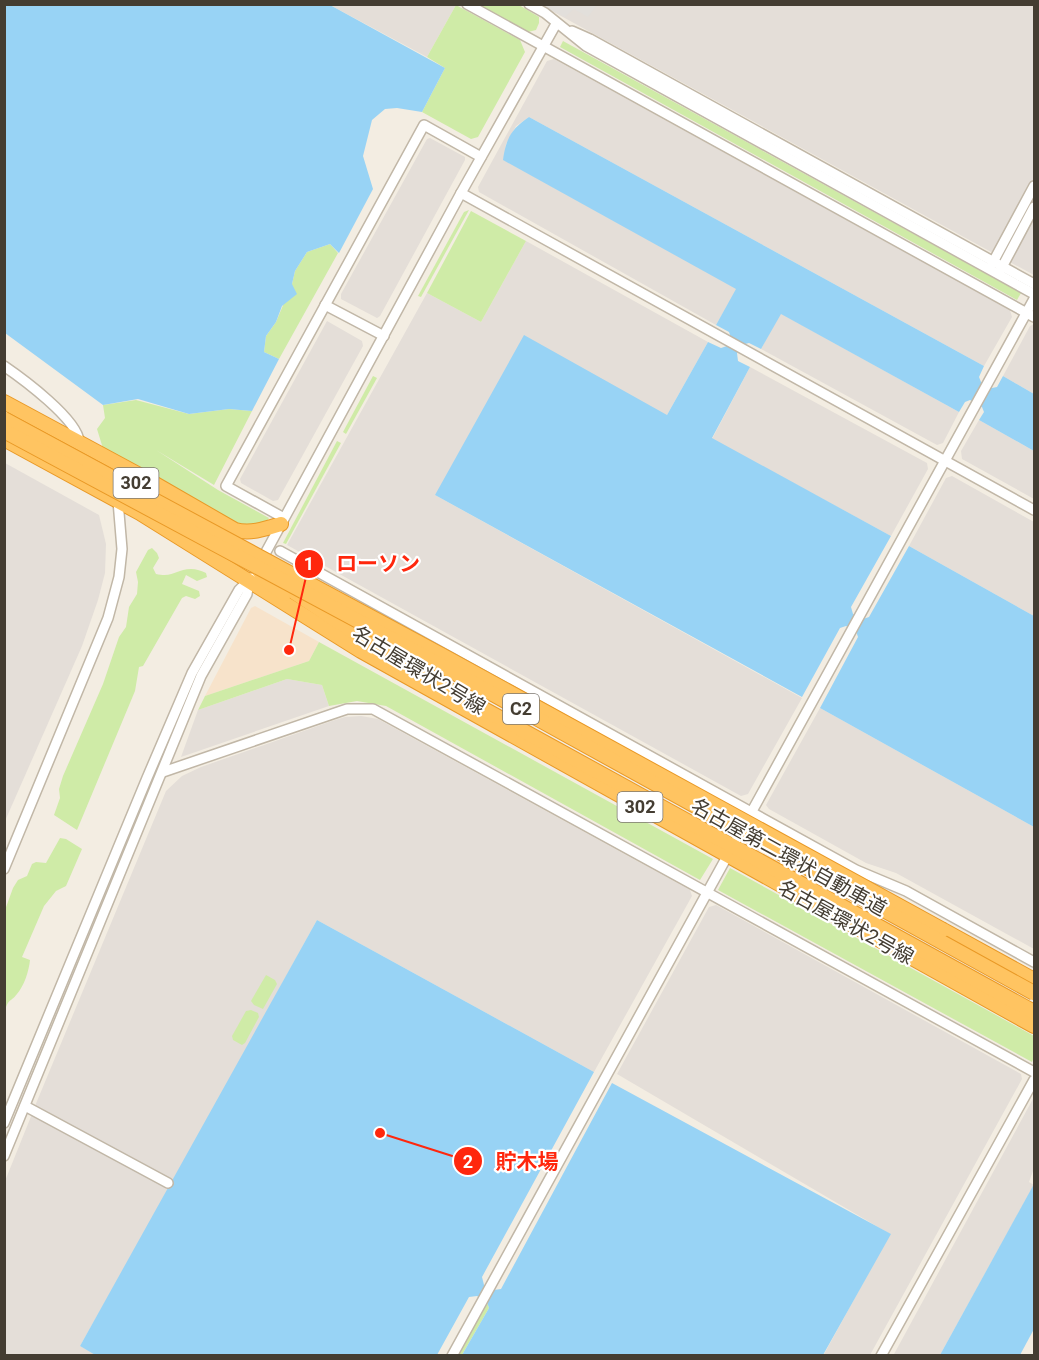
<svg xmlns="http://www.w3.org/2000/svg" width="1039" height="1360" font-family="Roboto,'Noto Sans JP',sans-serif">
  <rect width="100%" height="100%" fill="#f3ede2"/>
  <!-- commercial -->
  <path fill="#f7e3cb" d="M 255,606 L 319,642 L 309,661 L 205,696 L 251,608 Z"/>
  <!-- industrial -->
  <g fill="#e4ded8">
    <path d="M 330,5 L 456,5 L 427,57 Z"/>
    <path d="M 541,5 L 1034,5 L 1034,275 L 993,253 Z"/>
    <path d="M 554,59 L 1010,310 L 1012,317 L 984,366 L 529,117 L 516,126 L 506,144 L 504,160 L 737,289 L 716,325 L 479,192 L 478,187 L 547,61 Z"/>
    <path d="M 430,138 L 465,157 L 465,160 L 380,316 L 377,318 L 341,299 L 341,294 L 427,139 Z"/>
    <path d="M 526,241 L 708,342 L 667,415 L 435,495 L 802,698 L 748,794 L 741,796 L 287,545 L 427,293 L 481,322 Z"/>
    <path d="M 780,313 L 959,412 L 943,443 L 937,445 L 761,349 Z"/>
    <path d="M 327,321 L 362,341 L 363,346 L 278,500 L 273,501 L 241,483 L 240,479 Z"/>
    <path d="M 1034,324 L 1034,394 L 1003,376 L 1030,326 Z"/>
    <path d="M 750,367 L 927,463 L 928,469 L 891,536 L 712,439 Z"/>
    <path d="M 979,420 L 1034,451 L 1034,499 L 962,459 L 961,451 Z"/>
    <path d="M 5,463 L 99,515 L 106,544 L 105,573 L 98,600 L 82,646 L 5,821 Z"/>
    <path d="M 952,476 L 1034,522 L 1034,616 L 909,546 L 946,478 Z"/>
    <path d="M 287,679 L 322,685 L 329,706 L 181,757 L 198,710 Z"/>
    <path d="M 820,708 L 1034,827 L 1034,949 L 896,873 L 866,863 L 769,809 L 766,805 Z"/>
    <path d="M 361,716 L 378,719 L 690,890 L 692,896 L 594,1072 L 317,920 L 173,1182 L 35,1106 L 166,791 L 182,776 L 201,767 L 332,721 L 345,717 Z"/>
    <path d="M 716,905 L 1021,1074 L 1022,1079 L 870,1355 L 823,1356 L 890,1234 L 617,1074 L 709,907 Z"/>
    <path d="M 1034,1097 L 1034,1168 L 1029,1182 L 1034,1185 L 940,1355 L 893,1356 Z"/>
    <path d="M 32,1114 L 169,1189 L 80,1346 L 97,1355 L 5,1356 L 5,1181 Z"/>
  </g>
  <!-- green -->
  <g fill="#cfeba7">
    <path d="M 456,5 L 520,40 L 525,52 L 478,137 L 471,139 L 422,112 L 445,68 L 427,57 Z"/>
    <path d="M 478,5 L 519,5 L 539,17 L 539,23 L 536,30 L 528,32 Z"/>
    <path d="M 563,41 L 1021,293 L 1017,300 L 560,47 Z"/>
    <path d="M 469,210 L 421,297 L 418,296 L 464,212 Z"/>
    <path d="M 471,211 L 526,241 L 481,322 L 427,293 Z"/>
    <path d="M 330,244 L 338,253 L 279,359 L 264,352 L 266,336 L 276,322 L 292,284 L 295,271 L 307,252 Z"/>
    <path d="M 373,376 L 377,378 L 346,434 L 343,432 Z"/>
    <path d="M 136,400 L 189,414 L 229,409 L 252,411 L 214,485 L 156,450 L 218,490 L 269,518 L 265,524 L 241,532 L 105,455 L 97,429 L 105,418 L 103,405 Z"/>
    <path d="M 337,441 L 341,443 L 286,544 L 283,543 Z"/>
    <path d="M 152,548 L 157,553 L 159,558 L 153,568 L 156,574 C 174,578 176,569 191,569 C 196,569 202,571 206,573 L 207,577 L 197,581 L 186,575 L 182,584 L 199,591 L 200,596 L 195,599 L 186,596 L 182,598 L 143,666 L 139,667 L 135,691 L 77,830 L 54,815 L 60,798 L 59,789 L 63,776 L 103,684 L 119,637 L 126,627 L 129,607 L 137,594 L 138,582 L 136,572 L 148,550 Z"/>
    <path d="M 319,642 L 713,859 L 700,880 L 386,706 L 357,701 L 329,706 L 322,685 L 287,679 L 198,710 L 205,696 L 309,661 Z"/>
    <path d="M 60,838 L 66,839 L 82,849 L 66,886 L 56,891 L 44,906 L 22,957 L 30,960 C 29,971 24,986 17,994 C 11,1002 9,998 5,1010 L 5,910 L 13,888 L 18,880 L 27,876 L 32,864 L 36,862 L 46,863 Z"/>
    <path d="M 730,868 L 1034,1036 L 1034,1057 L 1032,1062 L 718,890 Z"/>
    <path d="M 266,975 L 275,980 L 277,984 L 263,1009 L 254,1005 L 251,1001 Z"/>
    <path d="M 251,1010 L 258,1013 L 259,1017 L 245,1043 L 242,1045 L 233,1040 L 232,1036 L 246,1011 Z"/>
    <path d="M 487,1302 L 489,1308 L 462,1355 L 457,1356 Z"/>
  </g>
  <!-- parking -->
  <path fill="#e2dfdb" d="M 541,5 L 597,5 L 588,17 L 574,9 L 565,17 Z"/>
  <!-- water -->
  <g fill="#98d3f5">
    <path d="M 5,4 L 330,5 L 445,68 L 422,112 L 397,108 L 385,109 L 372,120 L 363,156 L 373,189 L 339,253 L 330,244 L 307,252 L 295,271 L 292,284 L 297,294 L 282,306 L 276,322 L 266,336 L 264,352 L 279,359 L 252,411 L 229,409 L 189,414 L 138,399 L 103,405 L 5,333 Z"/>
    <path d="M 529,117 L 984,366 L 979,377 L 981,382 L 992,388 L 997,387 L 1003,376 L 1034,394 L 1034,451 L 979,420 L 984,412 L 982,407 L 970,400 L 965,402 L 959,412 L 781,314 L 761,349 L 749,343 L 741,345 L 737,353 L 738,361 L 750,367 L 712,438 L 891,536 L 851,607 L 853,614 L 863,619 L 869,617 L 909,546 L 1034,616 L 1034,827 L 820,708 L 858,637 L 856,631 L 846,626 L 840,628 L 802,697 L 435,495 L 524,335 L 667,415 L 708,342 L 721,348 L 727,346 L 731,338 L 729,332 L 716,325 L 736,289 L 503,160 C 506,139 511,129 529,117 Z"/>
    <path d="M 317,920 L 594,1072 L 482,1277 L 484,1285 L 494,1290 L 501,1289 L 612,1083 L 891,1234 L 823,1355 L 462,1355 L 489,1308 L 487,1302 L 477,1296 L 469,1297 L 437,1355 L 97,1356 L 80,1346 Z"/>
    <path d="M 1034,1184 L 1034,1329 L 1020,1355 L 940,1355 Z"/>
  </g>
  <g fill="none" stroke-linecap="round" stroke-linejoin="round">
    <!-- minor casing -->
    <g stroke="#c1b7a7" stroke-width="12">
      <g id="minor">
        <path d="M 467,4 L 1034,317"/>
        <path d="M 529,4 L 545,13 L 586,46 L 1034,294"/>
        <path d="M 572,31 L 590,39 L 1034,284"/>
        <path d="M 461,193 L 1034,510"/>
        <path d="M 992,264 L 1034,186"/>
        <path d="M 1000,271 L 1034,207"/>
        <path d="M 325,305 L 384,336"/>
        <path d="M 4,366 C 23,379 77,419 79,441"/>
        <path d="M 284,518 L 226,486 L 424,125 L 481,157"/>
        <path d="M 280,551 L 751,812 L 856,870 L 906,891 L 1034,962"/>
        <path d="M 260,563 L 461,193 L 556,24"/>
        <path d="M 163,772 L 347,709 L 373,709 L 1034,1072"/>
        <path d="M 4,869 L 108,618 L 119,577 L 122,549 L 118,501"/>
        <path d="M 25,1106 L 168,1183"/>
        <path d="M 4,1123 L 147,778 L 192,673 L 239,590 L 251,578"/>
        <path d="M 4,1156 L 201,676 L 247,594 L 249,582"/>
        <path d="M 452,1356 L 1034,299"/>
        <path d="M 881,1356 L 1034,1080"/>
      </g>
    </g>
    <!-- highway casing -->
    <g stroke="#e99926" stroke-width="16">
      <g id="highway">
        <path d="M 4,402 L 143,477 L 235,530 C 251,534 265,529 281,524"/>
        <path d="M 4,439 L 140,513 L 361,651 L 1034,1026"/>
        <path d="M 257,568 L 266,580 L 284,594"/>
        <path d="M 295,593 L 402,664 L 1034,1012"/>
        <path d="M 943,930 L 1034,980"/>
      </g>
    </g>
    <!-- minor -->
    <use href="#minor" stroke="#fff" stroke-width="9"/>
    <!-- highway -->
    <use href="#highway" stroke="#ffc461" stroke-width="14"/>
    <!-- highway-bridge casing -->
    <g stroke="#e99926" stroke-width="16" stroke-linecap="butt">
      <g id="highway-bridge">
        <path d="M 4,419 L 447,658 L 943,930"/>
        <path d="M 4,431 L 442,666 L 1034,993"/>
      </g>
    </g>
    <!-- highway-bridge -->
    <use href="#highway-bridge" stroke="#ffc461" stroke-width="14"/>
  </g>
  <g text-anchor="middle" stroke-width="4.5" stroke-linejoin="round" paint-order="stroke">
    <!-- shield labels -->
    <g fill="#fff" stroke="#7c7770" stroke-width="1.5">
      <rect x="113.5" y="468" width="45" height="30" rx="4.5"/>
      <rect x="503" y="694" width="36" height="30" rx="4.5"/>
      <rect x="617.5" y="792" width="45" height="30" rx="4.5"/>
    </g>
    <g font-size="18" font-weight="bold" fill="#443d32">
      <text x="136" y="489">302</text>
      <text x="521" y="715">C2</text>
      <text x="640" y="813">302</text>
    </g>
    <!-- street labels -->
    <g font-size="20" fill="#443d32" stroke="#fff">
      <text transform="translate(419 670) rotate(31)" y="7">名古屋環状2号線</text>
      <text transform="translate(789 857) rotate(29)" y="7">名古屋第二環状自動車道</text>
      <text transform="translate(846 922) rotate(29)" y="7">名古屋環状2号線</text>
    </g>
  </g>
  <!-- callouts -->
  <path fill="none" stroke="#ff270d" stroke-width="2" d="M289 650L309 564M380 1133L468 1161"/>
  <g fill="#ff270d" stroke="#fff" stroke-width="2">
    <circle cx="289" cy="650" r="6"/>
    <circle cx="380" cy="1133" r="6"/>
    <circle cx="309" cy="564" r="15"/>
    <circle cx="468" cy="1161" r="15"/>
  </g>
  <g font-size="18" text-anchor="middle" font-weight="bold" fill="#fff">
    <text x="309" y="570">1</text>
    <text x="468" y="1168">2</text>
  </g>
  <g font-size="21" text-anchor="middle" font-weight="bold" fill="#ff270d" stroke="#fff" stroke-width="4.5" stroke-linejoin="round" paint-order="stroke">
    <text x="378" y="571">ローソン</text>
    <text x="527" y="1169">貯木場</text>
  </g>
  <!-- border -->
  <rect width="1039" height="1360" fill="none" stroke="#443d32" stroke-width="12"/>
</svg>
